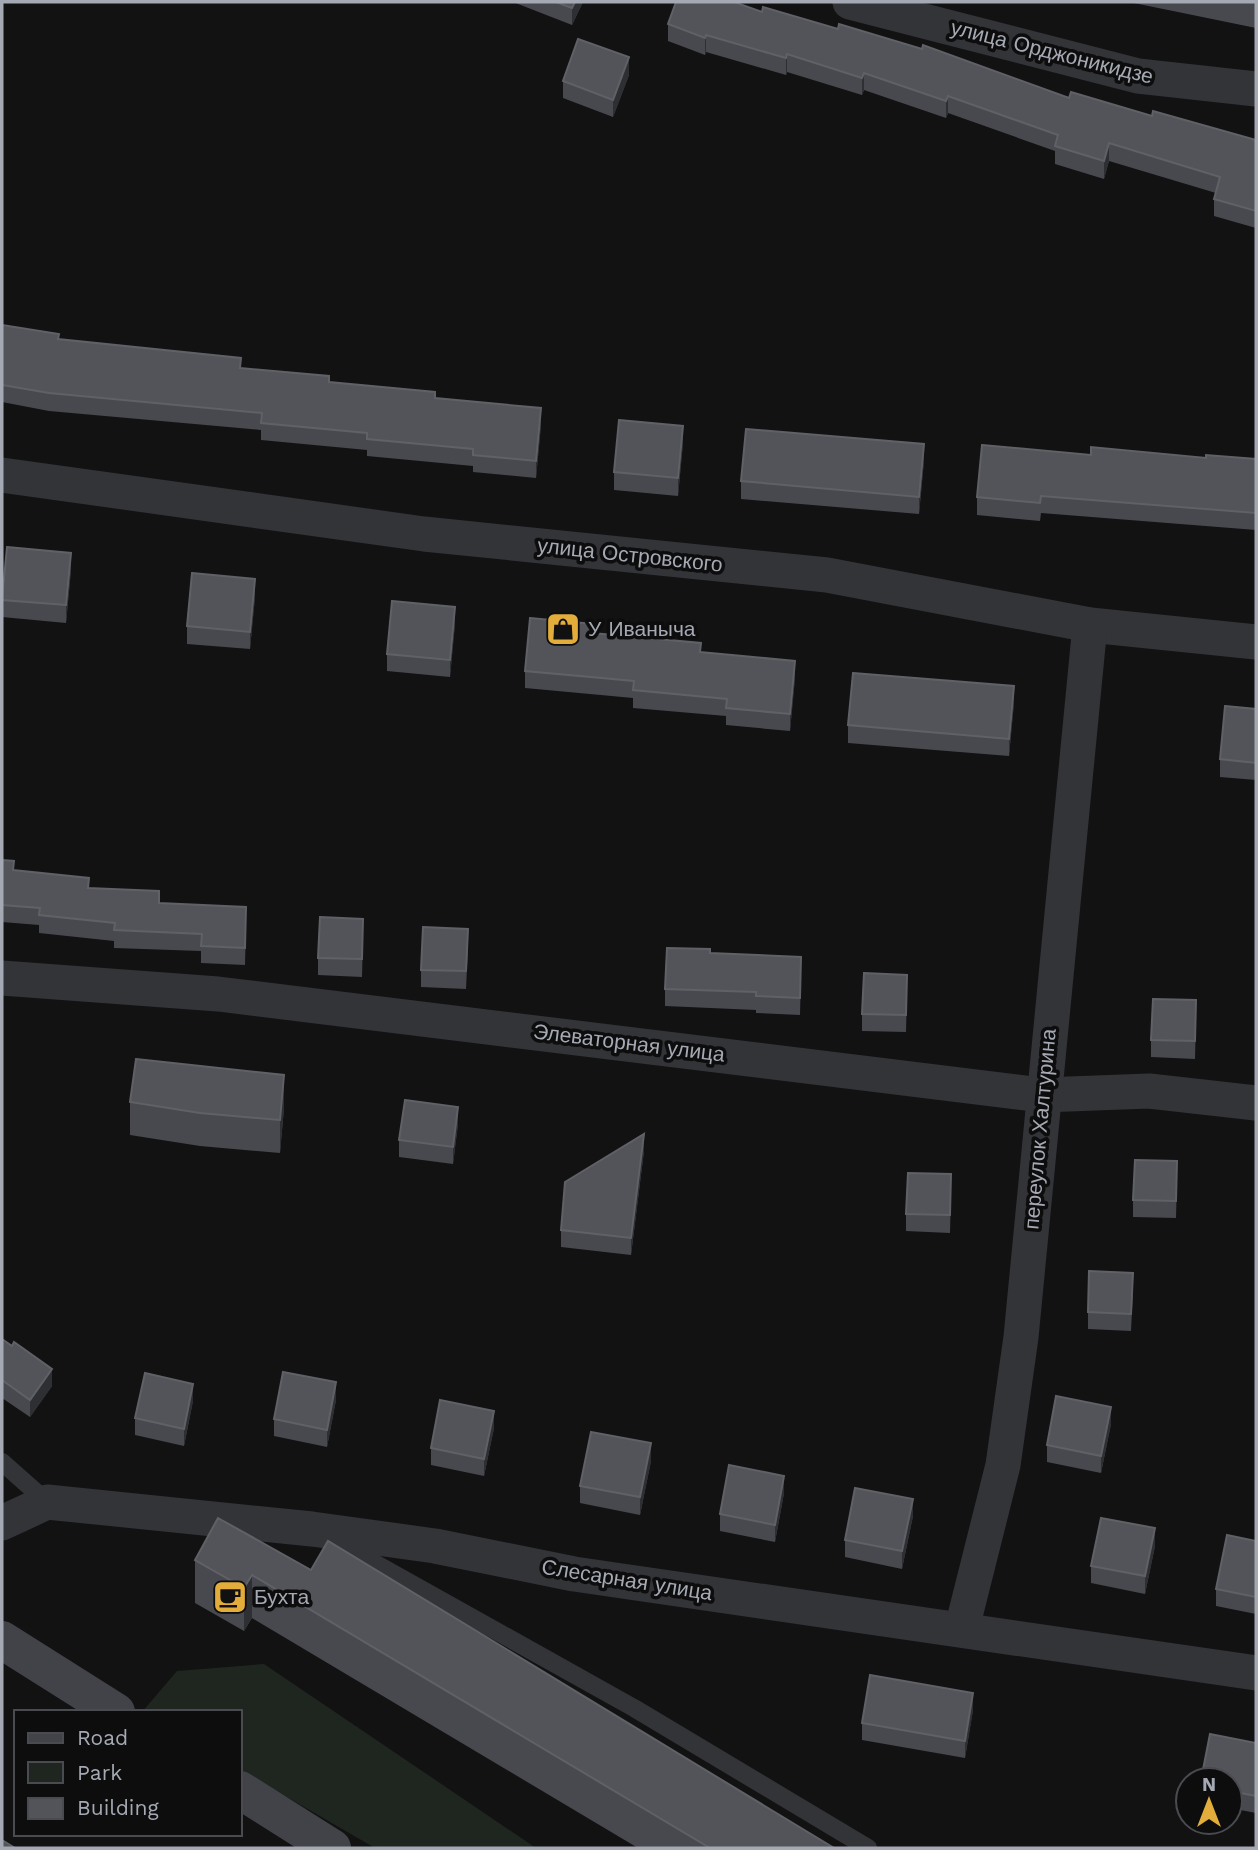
<svg xmlns="http://www.w3.org/2000/svg" width="1258" height="1850" font-family="'Work Sans',sans-serif">
  <rect width="100%" height="100%" fill="#121213"/>
  <!-- green -->
  <path fill="#1f261f" d="M 264,1664 L 536,1848 L 375,1848 L 240,1770 L 240,1712 L 142,1712 L 177,1671 Z"/>
  <g fill="none" stroke-linecap="round" stroke-linejoin="round">
    <!-- service -->
    <g stroke="#333438" stroke-width="18">
      <path d="M 2,1462 L 47,1502"/>
      <path d="M 337,1542 L 634,1708 L 868,1848"/>
    </g>
    <!-- minor -->
    <g stroke="#333438" stroke-width="35">
      <path d="M 850,2 L 1138,76 L 1256,89"/>
      <path d="M 2,475 L 424,534 L 827,575 L 1090,625 L 1256,642"/>
      <path d="M 2,978 L 218,994 L 1042,1095 L 1149,1091 L 1256,1103"/>
      <path d="M 2,1523 L 47,1502 L 312,1529 L 435,1546 L 574,1574 L 1256,1673"/>
      <path d="M 962,1628 L 1003,1465 L 1021,1337 L 1090,625"/>
    </g>
    <!-- secondary -->
    <g stroke="#424348" stroke-width="38">
      <path d="M 2,1640 L 116,1712"/>
      <path d="M 240,1790 L 332,1848"/>
    </g>
  </g>
  <!-- wall -->
  <g fill="#48494e">
    <path d="M 513,2 L 583,2 L 572,25 Z"/>
    <path d="M 1129,2 L 1256,2 L 1256,28 Z"/>
    <path d="M 762,12 L 1069,98 L 1256,140 L 1256,228 L 1214,216 L 1214,199 L 1216,193 L 1109,161 L 1104,179 L 1055,164 L 1055,151 L 948,113 L 946,118 L 864,90 L 862,95 L 787,72 L 786,75 L 706,52 L 705,55 L 668,41 L 668,24 Z"/>
    <path d="M 629,75 L 613,117 L 563,98 L 563,81 Z"/>
    <path d="M 2,325 L 59,339 L 329,382 L 435,398 L 541,425 L 536,478 L 473,472 L 473,466 L 367,456 L 367,450 L 261,440 L 261,430 L 49,411 L 2,402 Z"/>
    <path d="M 683,443 L 678,496 L 614,490 L 614,472 Z"/>
    <path d="M 1091,455 L 1256,459 L 1256,530 L 1041,513 L 1040,521 L 977,515 L 977,497 Z"/>
    <path d="M 924,461 L 919,514 L 741,499 L 741,481 Z"/>
    <path d="M 71,570 L 66,623 L 2,617 L 2,600 Z"/>
    <path d="M 255,597 L 250,649 L 187,644 L 187,626 Z"/>
    <path d="M 455,624 L 450,677 L 387,671 L 387,654 Z"/>
    <path d="M 593,633 L 701,652 L 795,678 L 790,731 L 726,725 L 726,716 L 633,708 L 633,698 L 525,688 L 525,671 Z"/>
    <path d="M 1014,703 L 1009,756 L 848,743 L 848,725 Z"/>
    <path d="M 1256,709 L 1256,780 L 1220,777 L 1220,759 Z"/>
    <path d="M 2,860 L 14,870 L 246,924 L 245,965 L 201,963 L 201,951 L 114,948 L 114,941 L 39,933 L 39,925 L 2,922 Z"/>
    <path d="M 363,936 L 362,977 L 318,975 L 318,958 Z"/>
    <path d="M 468,946 L 466,989 L 421,987 L 421,970 Z"/>
    <path d="M 710,953 L 801,974 L 800,1015 L 756,1013 L 756,1010 L 665,1006 L 665,989 Z"/>
    <path d="M 907,992 L 906,1032 L 862,1031 L 862,1014 Z"/>
    <path d="M 1196,1018 L 1195,1059 L 1151,1057 L 1151,1040 Z"/>
    <path d="M 130,1102 L 284,1108 L 280,1153 L 200,1146 L 130,1135 Z"/>
    <path d="M 458,1124 L 453,1164 L 399,1157 L 399,1140 Z"/>
    <path d="M 644,1151 L 631,1255 L 561,1247 L 561,1230 Z"/>
    <path d="M 1177,1179 L 1176,1218 L 1133,1217 L 1133,1200 Z"/>
    <path d="M 951,1192 L 950,1233 L 906,1231 L 906,1214 Z"/>
    <path d="M 1133,1290 L 1131,1331 L 1088,1329 L 1088,1312 Z"/>
    <path d="M 2,1339 L 52,1386 L 30,1417 L 2,1398 Z"/>
    <path d="M 336,1400 L 327,1447 L 274,1436 L 274,1419 Z"/>
    <path d="M 193,1401 L 184,1446 L 135,1435 L 135,1418 Z"/>
    <path d="M 1111,1424 L 1101,1473 L 1047,1462 L 1047,1445 Z"/>
    <path d="M 494,1428 L 484,1476 L 431,1465 L 431,1448 Z"/>
    <path d="M 651,1461 L 640,1515 L 580,1503 L 580,1486 Z"/>
    <path d="M 784,1493 L 775,1542 L 720,1531 L 720,1514 Z"/>
    <path d="M 913,1516 L 902,1569 L 845,1557 L 845,1540 Z"/>
    <path d="M 1256,1541 L 1256,1614 L 1216,1606 L 1216,1589 Z"/>
    <path d="M 1155,1546 L 1145,1594 L 1091,1583 L 1091,1566 Z"/>
    <path d="M 195,1560 L 311,1570 L 834,1848 L 638,1848 L 252,1618 L 244,1631 L 195,1603 Z"/>
    <path d="M 973,1710 L 965,1758 L 862,1740 L 862,1723 Z"/>
    <path d="M 1256,1743 L 1256,1813 L 1230,1808 L 1230,1780 Z"/>
  </g>
  <!-- shaded-wall -->
  <g fill="#2e2f32">
    <path d="M 575,2 L 583,2 L 572,25 L 572,8 Z"/>
    <path d="M 706,35 L 706,52 L 705,55 L 705,38 Z"/>
    <path d="M 787,54 L 787,72 L 786,75 L 786,58 Z"/>
    <path d="M 629,57 L 629,75 L 613,117 L 613,100 Z"/>
    <path d="M 864,73 L 864,90 L 862,95 L 862,78 Z"/>
    <path d="M 948,96 L 948,113 L 946,118 L 946,101 Z"/>
    <path d="M 1109,143 L 1109,161 L 1104,179 L 1104,161 Z"/>
    <path d="M 541,408 L 541,425 L 536,478 L 536,461 Z"/>
    <path d="M 683,426 L 683,443 L 678,496 L 678,478 Z"/>
    <path d="M 924,444 L 924,461 L 919,514 L 919,497 Z"/>
    <path d="M 71,553 L 71,570 L 66,623 L 66,605 Z"/>
    <path d="M 255,579 L 255,597 L 250,649 L 250,632 Z"/>
    <path d="M 455,607 L 455,624 L 450,677 L 450,660 Z"/>
    <path d="M 795,661 L 795,678 L 790,731 L 790,714 Z"/>
    <path d="M 1014,686 L 1014,703 L 1009,756 L 1009,739 Z"/>
    <path d="M 284,1075 L 284,1108 L 280,1153 L 280,1120 Z"/>
    <path d="M 458,1107 L 458,1124 L 453,1164 L 453,1147 Z"/>
    <path d="M 644,1134 L 644,1151 L 631,1255 L 631,1238 Z"/>
    <path d="M 52,1369 L 52,1386 L 30,1417 L 30,1400 Z"/>
    <path d="M 336,1382 L 336,1400 L 327,1447 L 327,1430 Z"/>
    <path d="M 193,1384 L 193,1401 L 184,1446 L 184,1429 Z"/>
    <path d="M 1111,1407 L 1111,1424 L 1101,1473 L 1101,1456 Z"/>
    <path d="M 494,1411 L 494,1428 L 484,1476 L 484,1459 Z"/>
    <path d="M 651,1443 L 651,1461 L 640,1515 L 640,1497 Z"/>
    <path d="M 784,1476 L 784,1493 L 775,1542 L 775,1525 Z"/>
    <path d="M 913,1499 L 913,1516 L 902,1569 L 902,1551 Z"/>
    <path d="M 1155,1528 L 1155,1546 L 1145,1594 L 1145,1576 Z"/>
    <path d="M 252,1575 L 252,1618 L 244,1631 L 244,1588 Z"/>
    <path d="M 973,1693 L 973,1710 L 965,1758 L 965,1741 Z"/>
  </g>
  <!-- building -->
  <g fill="#525459" stroke="#5f6167" stroke-width="2">
    <path d="M 556,2 L 575,2 L 572,8 Z"/>
    <path d="M 676,2 L 734,2 L 762,12 L 763,7 L 838,29 L 839,24 L 922,49 L 923,45 L 1069,98 L 1071,92 L 1152,116 L 1153,111 L 1256,140 L 1256,211 L 1214,199 L 1220,177 L 1109,143 L 1104,161 L 1055,146 L 1058,135 L 948,96 L 946,101 L 864,73 L 862,78 L 787,54 L 786,58 L 706,35 L 705,38 L 668,24 Z"/>
    <path d="M 578,39 L 629,57 L 613,100 L 563,81 Z"/>
    <path d="M 2,325 L 59,334 L 58,339 L 241,358 L 240,368 L 329,376 L 329,382 L 435,392 L 435,398 L 541,408 L 536,461 L 473,455 L 473,449 L 367,439 L 367,433 L 261,423 L 262,413 L 49,393 L 2,385 Z"/>
    <path d="M 619,420 L 683,426 L 678,478 L 614,472 Z"/>
    <path d="M 746,429 L 924,444 L 919,497 L 741,481 Z"/>
    <path d="M 982,445 L 1091,455 L 1091,447 L 1206,458 L 1206,455 L 1256,459 L 1256,513 L 1041,496 L 1040,503 L 977,497 Z"/>
    <path d="M 7,547 L 71,553 L 66,605 L 2,600 Z"/>
    <path d="M 192,573 L 255,579 L 250,632 L 187,626 Z"/>
    <path d="M 392,601 L 455,607 L 450,660 L 387,654 Z"/>
    <path d="M 530,618 L 593,624 L 592,633 L 701,643 L 700,652 L 795,661 L 790,714 L 726,708 L 727,699 L 633,690 L 634,681 L 525,671 Z"/>
    <path d="M 853,673 L 1014,686 L 1009,739 L 848,725 Z"/>
    <path d="M 1225,706 L 1256,709 L 1256,763 L 1220,759 Z"/>
    <path d="M 2,860 L 14,861 L 13,870 L 89,878 L 88,888 L 159,891 L 159,903 L 246,907 L 245,948 L 201,946 L 202,934 L 114,930 L 115,923 L 39,915 L 40,908 L 2,905 Z"/>
    <path d="M 320,917 L 363,919 L 362,959 L 318,958 Z"/>
    <path d="M 423,927 L 468,929 L 466,971 L 421,970 Z"/>
    <path d="M 667,948 L 710,949 L 710,953 L 801,957 L 800,998 L 756,996 L 756,992 L 665,989 Z"/>
    <path d="M 864,973 L 907,975 L 906,1015 L 862,1014 Z"/>
    <path d="M 1153,999 L 1196,1000 L 1195,1041 L 1151,1040 Z"/>
    <path d="M 136,1059 L 284,1075 L 280,1120 L 200,1113 L 130,1102 Z"/>
    <path d="M 405,1100 L 458,1107 L 453,1147 L 399,1140 Z"/>
    <path d="M 644,1134 L 631,1238 L 561,1230 L 565,1182 Z"/>
    <path d="M 1135,1160 L 1177,1161 L 1176,1201 L 1133,1200 Z"/>
    <path d="M 908,1173 L 951,1174 L 950,1215 L 906,1214 Z"/>
    <path d="M 1089,1271 L 1133,1273 L 1131,1314 L 1088,1312 Z"/>
    <path d="M 2,1339 L 12,1346 L 14,1342 L 52,1369 L 30,1400 L 2,1380 Z"/>
    <path d="M 283,1372 L 336,1382 L 327,1430 L 274,1419 Z"/>
    <path d="M 145,1373 L 193,1384 L 184,1429 L 135,1418 Z"/>
    <path d="M 1056,1396 L 1111,1407 L 1101,1456 L 1047,1445 Z"/>
    <path d="M 440,1400 L 494,1411 L 484,1459 L 431,1448 Z"/>
    <path d="M 591,1432 L 651,1443 L 640,1497 L 580,1486 Z"/>
    <path d="M 729,1465 L 784,1476 L 775,1525 L 720,1514 Z"/>
    <path d="M 855,1488 L 913,1499 L 902,1551 L 845,1540 Z"/>
    <path d="M 218,1518 L 311,1570 L 328,1541 L 834,1848 L 710,1848 L 252,1575 L 244,1588 L 195,1560 Z"/>
    <path d="M 1101,1518 L 1155,1528 L 1145,1576 L 1091,1566 Z"/>
    <path d="M 1227,1535 L 1256,1541 L 1256,1597 L 1216,1589 Z"/>
    <path d="M 870,1675 L 973,1693 L 965,1741 L 862,1723 Z"/>
    <path d="M 1210,1734 L 1256,1743 L 1256,1796 L 1230,1791 L 1230,1780 L 1201,1780 Z"/>
    <path d="M 2,1840 L 15,1848 L 2,1848 Z"/>
  </g>
  <!-- icons -->
  <defs>
    <g id="shop-square" transform="scale(1.75)"><rect x="-9" y="-9" width="18" height="18" rx="4" fill="#e2ad3b" stroke="#0d0d0e"/><path d="M-5-2.5h2.3a2.7 3.5 0 0 1 5.4 0H5L5.5 6h-11ZM-1.5-2.5h3a1.5 2.3 0 0 0-3 0Z" fill="#111"/></g>
    <g id="cafe-square" transform="scale(1.75)"><rect x="-9" y="-9" width="18" height="18" rx="4" fill="#e2ad3b" stroke="#0d0d0e"/><path d="M-5.5-4.5H6V0H3Q3 3.5 0 3.5H-2.5Q-5.5 3.5-5.5 0ZM3-3.2v2h1.7v-2ZM-6 4.5H4V6H-6Z" fill="#111"/></g>
  </defs>
  <g fill-rule="evenodd">
    <use href="#shop-square" x="563" y="629"/>
    <use href="#cafe-square" x="230" y="1597"/>
  </g>
  <g text-anchor="middle" stroke-width="7" stroke-linejoin="round" paint-order="stroke">
    <!-- street labels -->
    <g font-size="21" fill="#a5a9b3" stroke="#0d0d0e">
      <text transform="translate(1052 52) rotate(14)" y="7">улица Орджоникидзе</text>
      <text transform="translate(630 555) rotate(6)" y="7">улица Островского</text>
      <text transform="translate(629 1043) rotate(7)" y="7">Элеваторная улица</text>
      <text transform="translate(1040 1129) rotate(-85)" y="7">переулок Халтурина</text>
      <text transform="translate(627 1580) rotate(9)" y="7">Слесарная улица</text>
    </g>
    <!-- poi labels -->
    <g font-size="21" fill="#a5a9b3" stroke="#0d0d0e" text-anchor="start">
      <text x="588" y="636">У Иваныча</text>
      <text x="254" y="1604">Бухта</text>
    </g>
  </g>
  <!-- border -->
  <rect width="1258" height="1850" fill="none" stroke="#a5a9b3" stroke-width="7"/>
  <!-- legend -->
  <rect x="14" y="1710" width="228" height="126" fill="#0d0d0e" stroke="#4a4b50" stroke-width="2"/>
  <rect x="28" y="1733" width="35" height="10" fill="#424348" stroke="#4a4b50" stroke-width="2"/>
  <text x="77" y="1745" font-size="21" fill="#a5a9b3">Road</text>
  <rect x="28" y="1762" width="35" height="21" fill="#1f261f" stroke="#4a4b50" stroke-width="2"/>
  <text x="77" y="1780" font-size="21" fill="#a5a9b3">Park</text>
  <rect x="28" y="1798" width="35" height="21" fill="#525459" stroke="#4a4b50" stroke-width="2"/>
  <text x="77" y="1815" font-size="21" fill="#a5a9b3">Building</text>
  <!-- north arrow -->
  <g transform="translate(1209 1801)"><circle r="33" fill="#0d0d0e" stroke="#4a4b50" stroke-width="2"/>
  <path d="M0-5L12 26L0 18L-12 26Z" fill="#e2ad3b"/>
  <text y="-10" font-size="19" font-weight="bold" text-anchor="middle" fill="#a5a9b3">N</text>
  </g>
</svg>
